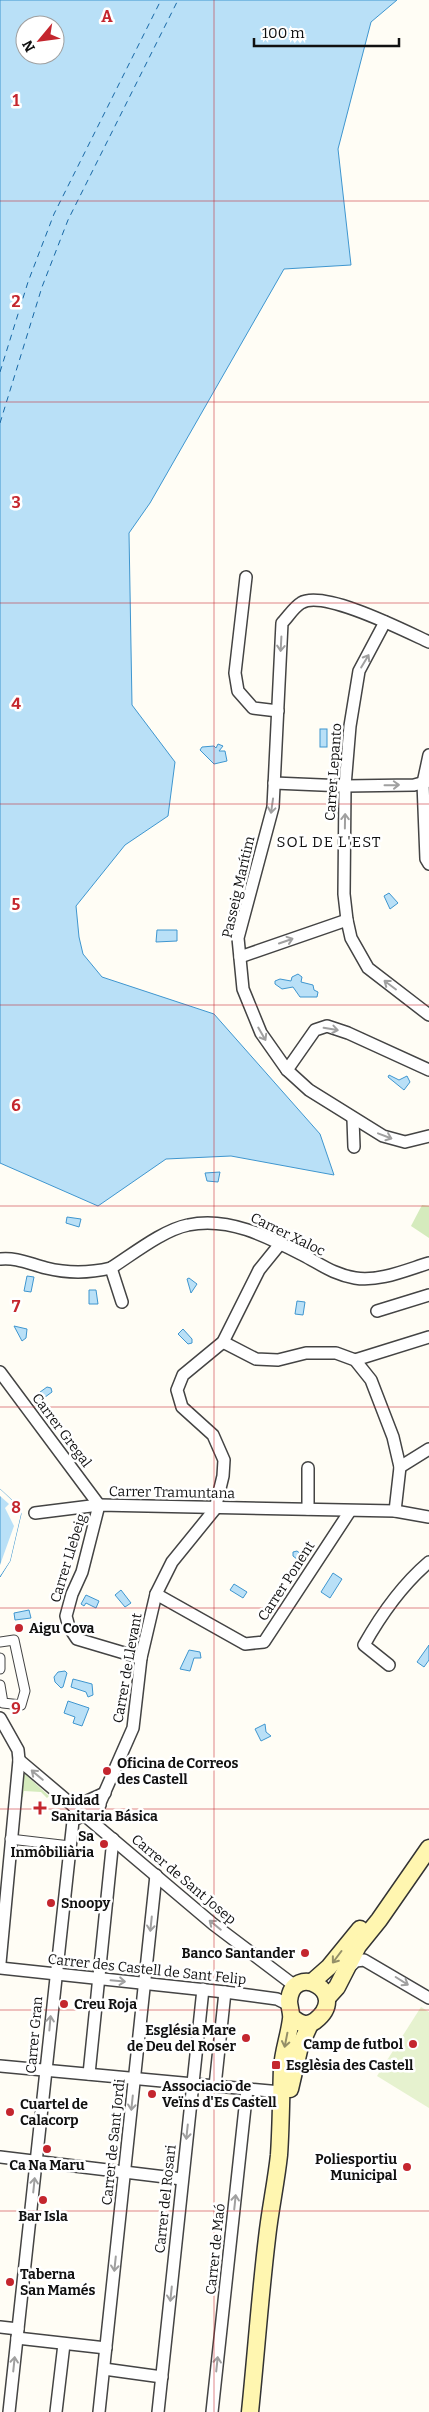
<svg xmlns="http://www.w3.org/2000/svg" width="429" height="2412" font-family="Bitter,serif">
  <rect width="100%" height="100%" fill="#fffdf5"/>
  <!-- green -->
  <g fill="#d5ebbd">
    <path d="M 422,1205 L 429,1206 L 429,1238 L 411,1226 Z"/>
    <path d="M 23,1774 L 25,1774 L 49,1796 L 47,1798 L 41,1792 L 24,1791 L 23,1797 L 20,1797 Z"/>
  </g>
  <!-- pitch -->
  <path fill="#e6f2cf" d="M 421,2007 L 429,2012 L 429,2108 L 377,2076 Z"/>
  <!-- water -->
  <g fill="#b9e0f7" stroke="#3f96cf" fill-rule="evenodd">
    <path d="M 0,0 L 397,0 L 371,22 L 338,149 L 351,265 L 284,269 L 150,503 L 129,533 L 132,705 L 175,762 L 168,816 L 125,845 L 76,906 L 79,937 L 83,954 L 102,977 L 214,1014 L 320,1134 L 334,1175 L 231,1156 L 166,1159 L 98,1206 L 0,1163 ZM 25,25 L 55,25 L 55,55 L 25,55 Z"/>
    <rect x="320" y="729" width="7" height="18"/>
    <path d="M 218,744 L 223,746 L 219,751 L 225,751 L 227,761 L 214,764 L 200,750 L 202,747 L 214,746 L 216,748 Z"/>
    <path d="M 389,893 L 398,903 L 390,909 L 384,896 Z"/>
    <path d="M 157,930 L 177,930 L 177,941 L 156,942 Z"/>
    <path d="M 298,974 L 302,977 L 301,982 L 313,985 L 314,990 L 318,992 L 317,997 L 300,997 L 293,987 L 282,989 L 275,984 L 275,981 L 280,979 L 291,981 L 292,977 Z"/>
    <path d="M 389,1075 L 399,1080 L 407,1076 L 410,1082 L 404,1090 L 388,1077 Z"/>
    <path d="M 220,1172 L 218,1182 L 207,1181 L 205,1173 Z"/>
    <path d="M 67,1217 L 81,1219 L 79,1227 L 66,1223 Z"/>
    <path d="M 27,1276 L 34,1277 L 31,1292 L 24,1291 Z"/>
    <path d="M 189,1278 L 197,1284 L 191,1293 L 187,1279 Z"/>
    <path d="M 89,1290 L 96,1290 L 98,1304 L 89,1304 Z"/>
    <path d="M 297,1301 L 305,1302 L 303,1315 L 295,1314 Z"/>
    <path d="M 14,1326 L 27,1329 L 26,1338 L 22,1341 Z"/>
    <path d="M 183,1329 L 192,1339 L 192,1343 L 188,1344 L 178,1334 Z"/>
    <path d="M 47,1387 L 51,1388 L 52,1392 L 41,1400 L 36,1395 Z"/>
    <path d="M 0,1489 L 20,1508 L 21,1514 L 10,1561 L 0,1577 Z"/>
    <path d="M 297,1551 L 306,1558 L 305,1563 L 302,1563 L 293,1556 L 293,1552 Z"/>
    <path d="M 333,1573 L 342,1579 L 330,1598 L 321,1592 Z"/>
    <path d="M 234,1584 L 247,1592 L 243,1598 L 230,1590 Z"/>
    <path d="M 121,1590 L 131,1603 L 125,1607 L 115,1595 Z"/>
    <path d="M 86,1595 L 99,1601 L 96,1608 L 86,1603 L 84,1606 L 81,1604 Z"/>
    <path d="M 29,1610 L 31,1618 L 15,1620 L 14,1613 Z"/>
    <path d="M 429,1645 L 429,1660 L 424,1667 L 417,1662 Z"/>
    <path d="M 189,1650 L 200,1652 L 201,1658 L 194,1658 L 190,1671 L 180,1669 Z"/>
    <path d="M 65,1671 L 67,1673 L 63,1687 L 61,1688 L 55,1682 L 54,1677 L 58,1672 Z"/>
    <path d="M 73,1679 L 92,1684 L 93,1695 L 88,1697 L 86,1692 L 71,1687 Z"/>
    <path d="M 68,1701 L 89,1708 L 82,1726 L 73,1723 L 75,1717 L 64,1713 Z"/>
    <path d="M 265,1724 L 266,1732 L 271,1736 L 261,1741 L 255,1729 Z"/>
  </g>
  <!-- pier -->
  <path fill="#fffdf5" d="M 0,1489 L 20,1508 L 21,1514 L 10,1561 L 0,1576 L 0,1565 L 14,1526 L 5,1508 L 9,1504 L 0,1496 Z"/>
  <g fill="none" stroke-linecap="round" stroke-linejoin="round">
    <!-- ferry -->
    <g stroke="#1768a6" stroke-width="1" stroke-dasharray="6 5" stroke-linecap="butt">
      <path d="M 0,372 L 28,282 L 54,214 L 161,0"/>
      <path d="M 0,423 L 42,287 L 68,220 L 178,0"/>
    </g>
    <!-- pedestrian casing -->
    <g stroke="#444" stroke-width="11">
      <g id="pedestrian">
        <path d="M 0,1642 L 14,1640 L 25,1691 L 21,1705 L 3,1703 L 0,1685"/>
        <path d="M 0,1658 L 0,1669"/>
        <path d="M 10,1839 L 70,1846"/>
      </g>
    </g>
    <!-- minor casing -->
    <g stroke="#444" stroke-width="14">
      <g id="minor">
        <path d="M 246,577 L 235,673 L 238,691 L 253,708 L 278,711"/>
        <path d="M 385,622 L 359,671 L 350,726 L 345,786 L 344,894 L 347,920 L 351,938 L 368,968 L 429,1015"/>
        <path d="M 429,642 C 405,631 323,589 301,603 C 294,607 288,617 282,623 L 273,807 L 238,938 L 243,989 L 261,1033 L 287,1070 L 309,1090 L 383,1136 L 405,1142 L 429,1136"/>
        <path d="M 429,755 L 423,783 L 426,859 L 429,864"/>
        <path d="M 274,783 L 345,786 L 414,785 L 429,781"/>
        <path d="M 240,957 L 347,920"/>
        <path d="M 287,1070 L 315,1030 L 327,1026 L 348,1033 L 429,1070"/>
        <path d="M 353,1119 L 354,1147"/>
        <path d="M 0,1259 C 16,1257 30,1264 46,1268 C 66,1273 90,1273 111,1268 C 133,1254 163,1230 188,1225 C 228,1216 268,1237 303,1255 C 322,1265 333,1274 355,1278 C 379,1282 406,1270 429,1263"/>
        <path d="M 111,1268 L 122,1302"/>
        <path d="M 377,1311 L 429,1295"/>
        <path d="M 223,1342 L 256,1359 L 278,1360 L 306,1353 L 336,1353 L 355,1360 L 371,1380 L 393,1437 L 400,1467 L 395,1511"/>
        <path d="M 355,1360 L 429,1337"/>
        <path d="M 0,1372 L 99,1505 L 82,1572 L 72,1594 L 66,1616 L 69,1627 L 77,1639 L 141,1658"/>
        <path d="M 400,1467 L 429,1449"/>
        <path d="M 308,1468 L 308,1509"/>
        <path d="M 35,1513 L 99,1505 L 395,1511 L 429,1517"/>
        <path d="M 156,1594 L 245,1644 L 264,1642 L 350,1511"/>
        <path d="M 389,1665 L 364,1645 C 382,1613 402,1585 429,1562"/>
        <path d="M 0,1718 L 18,1750 L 19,1760 L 0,1963"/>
        <path d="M 19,1760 L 213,1924 L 295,1986"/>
        <path d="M 74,1807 L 105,1793"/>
        <path d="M 92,1821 L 133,1728 L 141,1658 L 156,1594 L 172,1562 L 215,1509 L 223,1476 L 224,1460 L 213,1435 L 182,1407 L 177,1390 L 183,1375 L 223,1342 L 259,1270 L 280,1244"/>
        <path d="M 0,1968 L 225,1992 L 277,1999 L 289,2005"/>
        <path d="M 348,1968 L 356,1961 L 364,1960 L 429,1998"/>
        <path d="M 0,2066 L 281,2092"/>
        <path d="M 89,2074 L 113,1839"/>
        <path d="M 215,2086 L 225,1992"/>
        <path d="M 0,2157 L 182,2179"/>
        <path d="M 0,2327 L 18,2329"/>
        <path d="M 17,2338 L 106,2348"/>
        <path d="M 104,2369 L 162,2377"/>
        <path d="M 9,2412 L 73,1821 L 100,1805"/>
        <path d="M 56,2412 L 64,2344"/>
        <path d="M 99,2412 L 156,1875"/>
        <path d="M 158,2412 L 203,1989"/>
        <path d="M 212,2412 L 247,2089"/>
      </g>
    </g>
    <!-- secondary casing -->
    <g stroke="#333" stroke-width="19">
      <g id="secondary">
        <path d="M 312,1982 L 329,1967 L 360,1929"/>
        <path d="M 327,1998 L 337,1987 L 358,1946 L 379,1920 L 429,1848"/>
        <path d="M 290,2089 L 300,2046 L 310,2024"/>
        <path d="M 250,2412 C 256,2354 260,2296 267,2238 C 270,2210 276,2183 279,2155 C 281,2126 281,2097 282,2068 C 283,2051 289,2036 291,2019 C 292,2013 289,2007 289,2001 C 292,1961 352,1992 315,2021 C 306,2027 299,2023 292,2017"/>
      </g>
    </g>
    <!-- pedestrian -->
    <use href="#pedestrian" stroke="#fff" stroke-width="9"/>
    <!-- minor -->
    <use href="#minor" stroke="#fff" stroke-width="11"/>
    <!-- secondary -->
    <use href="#secondary" stroke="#fff6b0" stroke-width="16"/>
  </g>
  <!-- one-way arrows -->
  <defs><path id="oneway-shaft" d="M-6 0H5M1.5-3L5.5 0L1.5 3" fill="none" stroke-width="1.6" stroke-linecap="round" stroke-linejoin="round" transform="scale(1.25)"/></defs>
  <g stroke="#a0a0a0">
    <use href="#oneway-shaft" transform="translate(281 644) rotate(93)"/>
    <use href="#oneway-shaft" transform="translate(365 661) rotate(-59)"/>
    <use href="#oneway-shaft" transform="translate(392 785) rotate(-1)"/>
    <use href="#oneway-shaft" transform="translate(272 806) rotate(98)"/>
    <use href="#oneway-shaft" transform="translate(345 821) rotate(-89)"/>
    <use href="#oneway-shaft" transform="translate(286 941) rotate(-19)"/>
    <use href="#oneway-shaft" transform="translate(390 985) rotate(-143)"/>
    <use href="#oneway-shaft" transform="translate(331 1029) rotate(9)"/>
    <use href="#oneway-shaft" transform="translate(262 1034) rotate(60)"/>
    <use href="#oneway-shaft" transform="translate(385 1136) rotate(21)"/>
    <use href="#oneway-shaft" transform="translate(37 1775) rotate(-140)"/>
    <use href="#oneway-shaft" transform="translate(151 1924) rotate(96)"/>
    <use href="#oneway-shaft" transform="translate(215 1925) rotate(-141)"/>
    <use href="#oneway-shaft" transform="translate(118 1981) rotate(5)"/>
    <use href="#oneway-shaft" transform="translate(402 1981) rotate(32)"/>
    <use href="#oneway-shaft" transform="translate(50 2023) rotate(-85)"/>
    <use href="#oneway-shaft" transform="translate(132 2103) rotate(96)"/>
    <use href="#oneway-shaft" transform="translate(187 2132) rotate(96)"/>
    <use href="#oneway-shaft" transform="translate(34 2185) rotate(-84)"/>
    <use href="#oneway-shaft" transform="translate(235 2202) rotate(-84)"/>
    <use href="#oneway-shaft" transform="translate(115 2264) rotate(96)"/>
    <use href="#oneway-shaft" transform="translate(171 2294) rotate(96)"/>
    <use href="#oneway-shaft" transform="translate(14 2364) rotate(-84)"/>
    <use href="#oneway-shaft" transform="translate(217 2364) rotate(-84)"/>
  </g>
  <g stroke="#948f68">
    <use href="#oneway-shaft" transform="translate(337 1957) rotate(127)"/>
    <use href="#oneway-shaft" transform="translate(286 2040) rotate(101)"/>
  </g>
  <!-- grid -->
  <path fill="none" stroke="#c4262e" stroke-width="1" stroke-opacity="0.55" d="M 214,0 L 214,2412M 0,201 L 429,201M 0,402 L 429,402M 0,603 L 429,603M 0,804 L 429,804M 0,1005 L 429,1005M 0,1206 L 429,1206M 0,1407 L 429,1407M 0,1608 L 429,1608M 0,1809 L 429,1809M 0,2010 L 429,2010M 0,2211 L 429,2211"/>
  <!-- markers -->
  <g fill="#c4262e" stroke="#fff" stroke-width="2">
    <circle cx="19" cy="1628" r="5"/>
    <circle cx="107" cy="1771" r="5"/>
    <path d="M37.5 1800.5h5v5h5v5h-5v5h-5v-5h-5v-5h5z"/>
    <circle cx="104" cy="1844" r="5"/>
    <circle cx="51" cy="1903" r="5"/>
    <circle cx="305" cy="1953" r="5"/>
    <circle cx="64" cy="2004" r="5"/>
    <circle cx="246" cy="2038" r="5"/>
    <circle cx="413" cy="2044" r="5"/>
    <rect x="271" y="2060" width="10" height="10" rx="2.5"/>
    <circle cx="152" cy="2094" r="5"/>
    <circle cx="10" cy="2112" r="5"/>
    <circle cx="47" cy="2149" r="5"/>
    <circle cx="407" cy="2167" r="5"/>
    <circle cx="43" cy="2200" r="5"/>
    <circle cx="10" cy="2282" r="5"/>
  </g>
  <g text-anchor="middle" stroke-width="5" stroke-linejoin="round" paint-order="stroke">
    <!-- street labels -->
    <g font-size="14" fill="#111" stroke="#fff">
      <text transform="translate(333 772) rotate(-86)" y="5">Carrer Lepanto</text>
      <text transform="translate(238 887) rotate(-77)" y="5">Passeig Marítim</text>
      <text transform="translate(288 1234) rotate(26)" y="5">Carrer Xaloc</text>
      <text transform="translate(62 1430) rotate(53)" y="5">Carrer Gregal</text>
      <text transform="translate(172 1492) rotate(1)" y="5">Carrer Tramuntana</text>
      <text transform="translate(68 1558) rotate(-73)" y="5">Carrer Llebeig</text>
      <text transform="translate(286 1581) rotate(-57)" y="5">Carrer Ponent</text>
      <text transform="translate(127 1668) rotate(-80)" y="5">Carrer de Llevant</text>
      <text transform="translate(184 1879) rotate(40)" y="5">Carrer de Sant Josep</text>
      <text transform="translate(147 1969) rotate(6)" y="5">Carrer des Castell de Sant Felip</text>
      <text transform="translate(34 2035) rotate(-85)" y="5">Carrer Gran</text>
      <text transform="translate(113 2142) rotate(-84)" y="5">Carrer de Sant Jordi</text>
      <text transform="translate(165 2199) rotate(-84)" y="5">Carrer del Rosari</text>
      <text transform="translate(215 2249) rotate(-84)" y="5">Carrer de Maó</text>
    </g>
    <!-- poi labels -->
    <g font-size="14" font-weight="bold" fill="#111" stroke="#fff" text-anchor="start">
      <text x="29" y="1633">Aigu Cova</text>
      <text x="117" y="1768">Oficina de Correos<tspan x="117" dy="16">des Castell</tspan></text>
      <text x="51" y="1805">Unidad<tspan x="51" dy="16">Sanitaria Básica</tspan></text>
      <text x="94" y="1841" text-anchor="end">Sa<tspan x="94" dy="16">Inmôbiliària</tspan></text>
      <text x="61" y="1908">Snoopy</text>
      <text x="295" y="1958" text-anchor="end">Banco Santander</text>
      <text x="74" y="2009">Creu Roja</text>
      <text x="236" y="2035" text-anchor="end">Església Mare<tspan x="236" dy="16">de Deu del Roser</tspan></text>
      <text x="403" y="2049" text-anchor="end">Camp de futbol</text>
      <text x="286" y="2070">Esglèsia des Castell</text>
      <text x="162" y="2091">Associacio de<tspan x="162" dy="16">Veïns d'Es Castell</tspan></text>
      <text x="20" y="2109">Cuartel de<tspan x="20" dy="16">Calacorp</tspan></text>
      <text x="397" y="2164" text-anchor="end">Poliesportiu<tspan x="397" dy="16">Municipal</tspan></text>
      <text x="47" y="2170" text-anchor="middle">Ca Na Maru</text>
      <text x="43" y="2221" text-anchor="middle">Bar Isla</text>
      <text x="20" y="2279">Taberna<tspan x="20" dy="16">San Mamés</tspan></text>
    </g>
    <!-- neighbourhood labels -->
    <g font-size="15" letter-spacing="1" fill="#111" stroke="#fff">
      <text x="329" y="847">SOL DE L'EST</text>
    </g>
  </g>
  <g font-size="16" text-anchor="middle" font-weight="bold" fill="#c4262e" stroke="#fff" stroke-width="5" stroke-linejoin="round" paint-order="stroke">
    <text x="107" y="22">A</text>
    <text x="16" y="106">1</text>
    <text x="16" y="307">2</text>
    <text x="16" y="508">3</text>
    <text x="16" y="709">4</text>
    <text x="16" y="910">5</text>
    <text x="16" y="1111">6</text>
    <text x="16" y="1312">7</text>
    <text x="16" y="1513">8</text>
    <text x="16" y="1714">9</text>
  </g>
  <!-- north arrow -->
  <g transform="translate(40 40) rotate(241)"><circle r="24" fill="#ffffff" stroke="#a0a0a0"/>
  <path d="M0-4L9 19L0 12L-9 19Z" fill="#c4262e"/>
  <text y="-8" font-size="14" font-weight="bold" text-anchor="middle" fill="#111111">N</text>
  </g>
  <!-- scale -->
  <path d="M254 38v8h145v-8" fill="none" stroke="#111111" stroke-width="2.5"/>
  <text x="262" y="38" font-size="15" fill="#111111" stroke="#ffffff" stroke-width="4" paint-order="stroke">100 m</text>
</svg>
